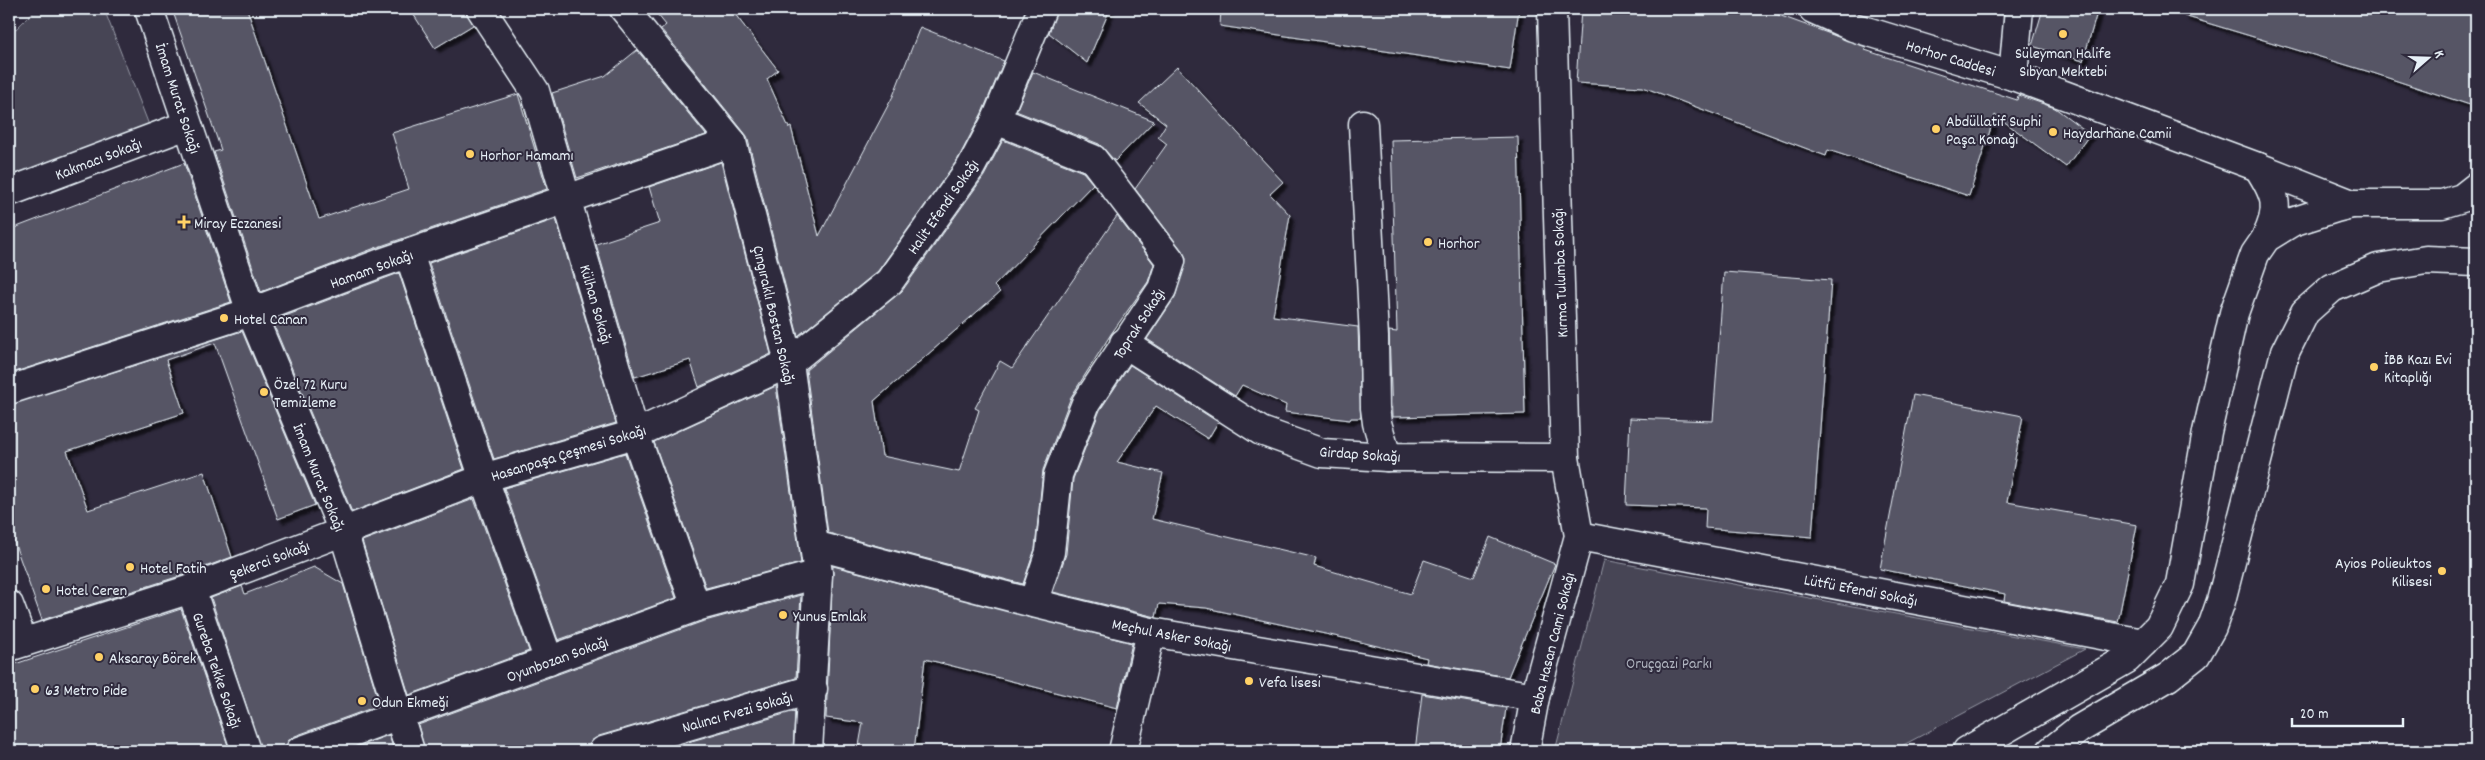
<svg xmlns="http://www.w3.org/2000/svg" width="2485" height="760" font-family="Dekko,sans-serif">
  <defs>
    <filter id="shadow"><feDropShadow dx="4.5" dy="4.5" stdDeviation="1" flood-color="#0009"/></filter>
  </defs>
  <rect width="100%" height="100%" fill="#2f2a3d"/>
  <filter id="ink" filterUnits="userSpaceOnUse"><feTurbulence type="fractalNoise" baseFrequency=".02" numOctaves="2"/><feDisplacementMap in="SourceGraphic" scale="10" xChannelSelector="R" yChannelSelector="G"/><feConvolveMatrix kernelMatrix="1 2 1 2 8 2 1 2 1" color-interpolation-filters="sRGB"/></filter>
  <g filter="url(#ink)">
    <!-- green -->
    <g fill="#464455" stroke="#979aa6">
      <path d="M 36,9 L 104,9 L 154,138 L 9,175 L 9,36 Z"/>
      <path d="M 1604,560 L 2085,649 L 1892,751 L 1555,751 Z"/>
    </g>
    <!-- building -->
    <g fill="#575565" stroke="#e8f1f8" filter="url(#shadow)">
      <path d="M 172,9 L 247,9 L 319,219 L 409,189 L 392,133 L 518,94 L 547,189 L 375,248 L 261,292 L 214,152 L 221,150 Z"/>
      <path d="M 410,9 L 466,9 L 473,25 L 435,48 Z"/>
      <path d="M 653,9 L 731,9 L 778,70 L 767,79 L 789,128 L 791,127 L 819,236 L 893,96 L 920,27 L 1004,61 L 982,113 L 958,159 L 878,271 L 798,336 L 747,136 L 661,29 L 666,25 Z"/>
      <path d="M 1057,9 L 1110,9 L 1087,63 L 1049,33 Z"/>
      <path d="M 1221,9 L 1519,9 L 1510,70 L 1220,26 Z"/>
      <path d="M 1581,9 L 1762,9 L 1866,47 L 1865,50 L 2017,100 L 2018,95 L 2055,108 L 2090,134 L 2066,167 L 1995,115 L 1969,196 L 1828,150 L 1826,156 L 1643,87 L 1576,83 Z"/>
      <path d="M 2043,9 L 2098,9 L 2083,61 L 2032,46 Z"/>
      <path d="M 2185,9 L 2476,9 L 2476,107 L 2373,73 L 2184,16 Z"/>
      <path d="M 637,50 L 706,135 L 577,178 L 552,93 L 605,76 Z"/>
      <path d="M 1177,67 L 1283,182 L 1270,194 L 1290,215 L 1273,316 L 1358,327 L 1361,418 L 1351,418 L 1350,420 L 1285,412 L 1286,405 L 1242,385 L 1235,396 L 1147,339 L 1175,297 L 1186,259 L 1183,252 L 1135,189 L 1167,144 L 1158,137 L 1166,124 L 1139,103 Z"/>
      <path d="M 1033,72 L 1154,121 L 1115,161 L 1099,144 L 1016,111 Z"/>
      <path d="M 1518,137 L 1525,414 L 1392,417 L 1389,331 L 1397,332 L 1391,140 Z"/>
      <path d="M 1003,140 L 1083,172 L 1093,184 L 994,286 L 1000,292 L 874,401 L 882,456 L 959,472 L 979,410 L 975,408 L 1000,361 L 1012,368 L 1117,216 L 1154,264 L 1148,282 L 1111,334 L 1071,397 L 1043,470 L 1035,549 L 1023,584 L 828,533 L 806,370 L 902,291 L 984,176 Z"/>
      <path d="M 721,162 L 771,354 L 699,387 L 690,360 L 635,377 L 596,244 L 660,223 L 649,187 Z"/>
      <path d="M 184,163 L 231,302 L 9,374 L 9,230 Z"/>
      <path d="M 556,219 L 616,423 L 494,459 L 429,263 Z"/>
      <path d="M 1724,272 L 1831,280 L 1812,537 L 1705,528 L 1706,508 L 1626,505 L 1630,418 L 1713,421 Z"/>
      <path d="M 399,273 L 464,469 L 352,512 L 272,321 Z"/>
      <path d="M 242,331 L 315,505 L 278,519 L 215,343 L 166,360 L 184,413 L 67,451 L 88,510 L 204,472 L 232,557 L 186,574 L 42,620 L 9,528 L 9,405 Z"/>
      <path d="M 1130,365 L 1218,422 L 1208,439 L 1156,406 L 1117,462 L 1163,473 L 1152,519 L 1316,558 L 1314,566 L 1411,594 L 1424,560 L 1474,577 L 1490,537 L 1555,564 L 1508,677 L 1426,663 L 1427,658 L 1348,639 L 1206,608 L 1159,604 L 1156,617 L 1053,592 L 1066,554 L 1073,479 L 1100,410 Z"/>
      <path d="M 776,386 L 801,563 L 706,588 L 654,442 Z"/>
      <path d="M 1913,395 L 2023,416 L 2007,502 L 2137,525 L 2118,622 L 2004,601 L 2005,594 L 1880,569 Z"/>
      <path d="M 625,453 L 676,598 L 558,640 L 504,488 Z"/>
      <path d="M 474,499 L 529,651 L 409,695 L 362,541 Z"/>
      <path d="M 833,566 L 1132,643 L 1117,708 L 925,659 L 914,751 L 858,751 L 863,723 L 826,718 Z"/>
      <path d="M 314,567 L 343,584 L 380,705 L 295,736 L 288,741 L 285,751 L 261,751 L 211,598 L 242,586 L 245,594 Z"/>
      <path d="M 801,595 L 796,678 L 599,736 L 591,741 L 588,751 L 425,751 L 418,725 L 701,622 Z"/>
      <path d="M 181,609 L 230,751 L 9,751 L 9,666 Z"/>
      <path d="M 1422,694 L 1506,708 L 1500,751 L 1415,751 Z"/>
      <path d="M 795,711 L 793,751 L 657,751 Z"/>
      <path d="M 389,735 L 394,751 L 345,751 Z"/>
    </g>
    <g fill="none" stroke-linecap="round" stroke-linejoin="round">
      <!-- minor casing -->
      <g stroke="#e8f1f8" stroke-width="31">
        <g id="minor">
          <path d="M 149,9 L 251,312 L 343,531 L 410,751"/>
          <path d="M 481,9 L 535,91 L 635,434 L 696,607"/>
          <path d="M 624,9 L 732,142 L 789,363 L 818,574 L 808,751"/>
          <path d="M 1813,9 L 1853,27 L 2013,76 L 2258,167"/>
          <path d="M 2013,76 L 2019,9"/>
          <path d="M 996,120 L 1093,159 L 1171,261 L 1162,289 L 1086,403 L 1058,475 L 1050,552 L 1033,603"/>
          <path d="M 1363,124 L 1374,337 L 1375,408 L 1377,423 L 1387,457"/>
          <path d="M 9,192 L 187,125"/>
          <path d="M 409,254 L 484,479 L 549,661"/>
          <path d="M 1124,343 L 1261,431 L 1322,453 L 1387,457 L 1565,458"/>
          <path d="M 9,390 L 251,312 L 381,263 L 732,142"/>
          <path d="M 1579,536 L 2143,643"/>
          <path d="M 814,545 L 1033,603 L 1151,632 L 1535,697"/>
          <path d="M 191,589 L 246,751"/>
          <path d="M 9,605 L 23,642"/>
          <path d="M 9,647 L 191,589 L 490,476 L 635,434 L 789,363 L 889,282 L 971,167 L 996,120 L 1042,9"/>
          <path d="M 300,751 L 696,607 L 818,574"/>
          <path d="M 603,751 L 813,689"/>
          <path d="M 1123,751 L 1151,632"/>
          <path d="M 1525,751 L 1535,697 L 1579,536 L 1565,458 L 1552,9"/>
        </g>
      </g>
      <!-- major casing -->
      <g stroke="#e8f1f8" stroke-width="31">
        <g id="major">
          <path d="M 2258,167 L 2352,204"/>
          <path d="M 2258,167 C 2276,195 2281,207 2266,238"/>
          <path d="M 1967,751 L 2127,659 L 2159,627 L 2180,584 L 2207,432 L 2234,313 L 2255,254 L 2266,238 L 2292,222 L 2336,208 L 2352,204 L 2442,204 L 2462,198 L 2476,187"/>
          <path d="M 2051,751 L 2079,729 L 2168,677 L 2196,655 L 2212,627 L 2221,601 L 2285,352 L 2305,312 L 2332,288 L 2378,268 L 2426,260 L 2476,262"/>
        </g>
      </g>
      <!-- minor -->
      <use href="#minor" stroke="#2f2a3d" stroke-width="28"/>
      <!-- major -->
      <use href="#major" stroke="#2f2a3d" stroke-width="28"/>
    </g>
  </g>
  <!-- markers -->
  <g fill="#ffd166" stroke="#2f2a3d" stroke-width="2">
    <circle cx="2063" cy="34" r="5"/>
    <circle cx="1936" cy="129" r="5"/>
    <circle cx="2053" cy="132" r="5"/>
    <circle cx="470" cy="154" r="5"/>
    <path d="M181.5 214.5h5v5h5v5h-5v5h-5v-5h-5v-5h5z"/>
    <circle cx="1428" cy="242" r="5"/>
    <circle cx="224" cy="318" r="5"/>
    <circle cx="2374" cy="367" r="5"/>
    <circle cx="264" cy="392" r="5"/>
    <circle cx="130" cy="567" r="5"/>
    <circle cx="2442" cy="571" r="5"/>
    <circle cx="46" cy="589" r="5"/>
    <circle cx="783" cy="615" r="5"/>
    <circle cx="99" cy="657" r="5"/>
    <circle cx="1249" cy="681" r="5"/>
    <circle cx="35" cy="689" r="5"/>
    <circle cx="362" cy="701" r="5"/>
  </g>
  <g text-anchor="middle" stroke-width="4" stroke-linejoin="round" paint-order="stroke">
    <!-- poi labels -->
    <g font-size="16" fill="#e8f1f8" stroke="#2f2a3d" text-anchor="start">
      <text x="2063" y="58" text-anchor="middle">Süleyman Halife<tspan x="2063" dy="18">Sıbyan Mektebi</tspan></text>
      <text x="1946" y="126">Abdüllatif Suphi<tspan x="1946" dy="18">Paşa Konağı</tspan></text>
      <text x="2063" y="138">Haydarhane Camii</text>
      <text x="480" y="160">Horhor Hamamı</text>
      <text x="194" y="228">Miray Eczanesi</text>
      <text x="1438" y="248">Horhor</text>
      <text x="234" y="324">Hotel Canan</text>
      <text x="2384" y="364">İBB Kazı Evi<tspan x="2384" dy="18">Kitaplığı</tspan></text>
      <text x="274" y="389">Özel 72 Kuru<tspan x="274" dy="18">Temizleme</tspan></text>
      <text x="2432" y="568" text-anchor="end">Ayios Polieuktos<tspan x="2432" dy="18">Kilisesi</tspan></text>
      <text x="140" y="573">Hotel Fatih</text>
      <text x="56" y="595">Hotel Ceren</text>
      <text x="793" y="621">Yunus Emlak</text>
      <text x="109" y="663">Aksaray Börek</text>
      <text x="1259" y="687">Vefa lisesi</text>
      <text x="45" y="695">63 Metro Pide</text>
      <text x="372" y="707">Odun Ekmeği</text>
    </g>
    <!-- street labels -->
    <g font-size="16" fill="#e8f1f8" stroke="#2f2a3d">
      <text transform="translate(1951 57) rotate(17)" y="6">Horhor Caddesi</text>
      <text transform="translate(179 98) rotate(72)" y="6">İmam Murat Sokağı</text>
      <text transform="translate(98 158) rotate(-21)" y="6">Kakmacı Sokağı</text>
      <text transform="translate(942 206) rotate(-55)" y="6">Halit Efendi Sokağı</text>
      <text transform="translate(371 268) rotate(-20)" y="6">Hamam Sokağı</text>
      <text transform="translate(1559 273) rotate(-92)" y="6">Kırma Tulumba Sokağı</text>
      <text transform="translate(597 304) rotate(74)" y="6">Külhan Sokağı</text>
      <text transform="translate(775 315) rotate(77)" y="6">Çıngıraklı Bostan Sokağı</text>
      <text transform="translate(1138 323) rotate(-57)" y="6">Toprak Sokağı</text>
      <text transform="translate(568 452) rotate(-17)" y="6">Hasanpaşa Çeşmesi Sokağı</text>
      <text transform="translate(1360 453) rotate(4)" y="6">Girdap Sokağı</text>
      <text transform="translate(320 477) rotate(68)" y="6">İmam Murat Sokağı</text>
      <text transform="translate(269 559) rotate(-21)" y="6">Şekerci Sokağı</text>
      <text transform="translate(1861 589) rotate(11)" y="6">Lütfü Efendi Sokağı</text>
      <text transform="translate(1172 634) rotate(11)" y="6">Meçhul Asker Sokağı</text>
      <text transform="translate(1551 643) rotate(-76)" y="6">Baba Hasan Cami Sokağı</text>
      <text transform="translate(557 658) rotate(-20)" y="6">Oyunbozan Sokağı</text>
      <text transform="translate(218 670) rotate(71)" y="6">Gureba Tekke Sokağı</text>
      <text transform="translate(737 711) rotate(-16)" y="6">Nalıncı Fvezi Sokağı</text>
    </g>
    <!-- park labels -->
    <g font-size="16" fill="#afb4bf" stroke="#2f2a3d">
      <text x="1669" y="668">Oruçgazi Parkı</text>
    </g>
  </g>
  <!-- margin -->
  <rect width="2485" height="760" fill="none" stroke="#2f2a3d" stroke-width="30"/>
  <rect x="15" y="15" width="2455" height="730" fill="none" stroke="#e8f1f8" stroke-width="2" filter="url(#ink)"/>
  <!-- north arrow -->
  <g transform="translate(2428 58) rotate(70)" stroke="#2f2a3d" stroke-width="4" paint-order="stroke">
  <path d="M0-4L9 19L0 12L-9 19Z" fill="#e8f1f8"/>
  <text y="-8" font-size="14" font-weight="bold" text-anchor="middle" fill="#e8f1f8">K</text>
  </g>
  <!-- scale -->
  <path d="M2292 718v8h111v-8" fill="none" stroke="#e8f1f8" stroke-width="2.5"/>
  <text x="2300" y="718" font-size="15" fill="#e8f1f8" stroke="#2f2a3d" stroke-width="4" paint-order="stroke">20 m</text>
</svg>
